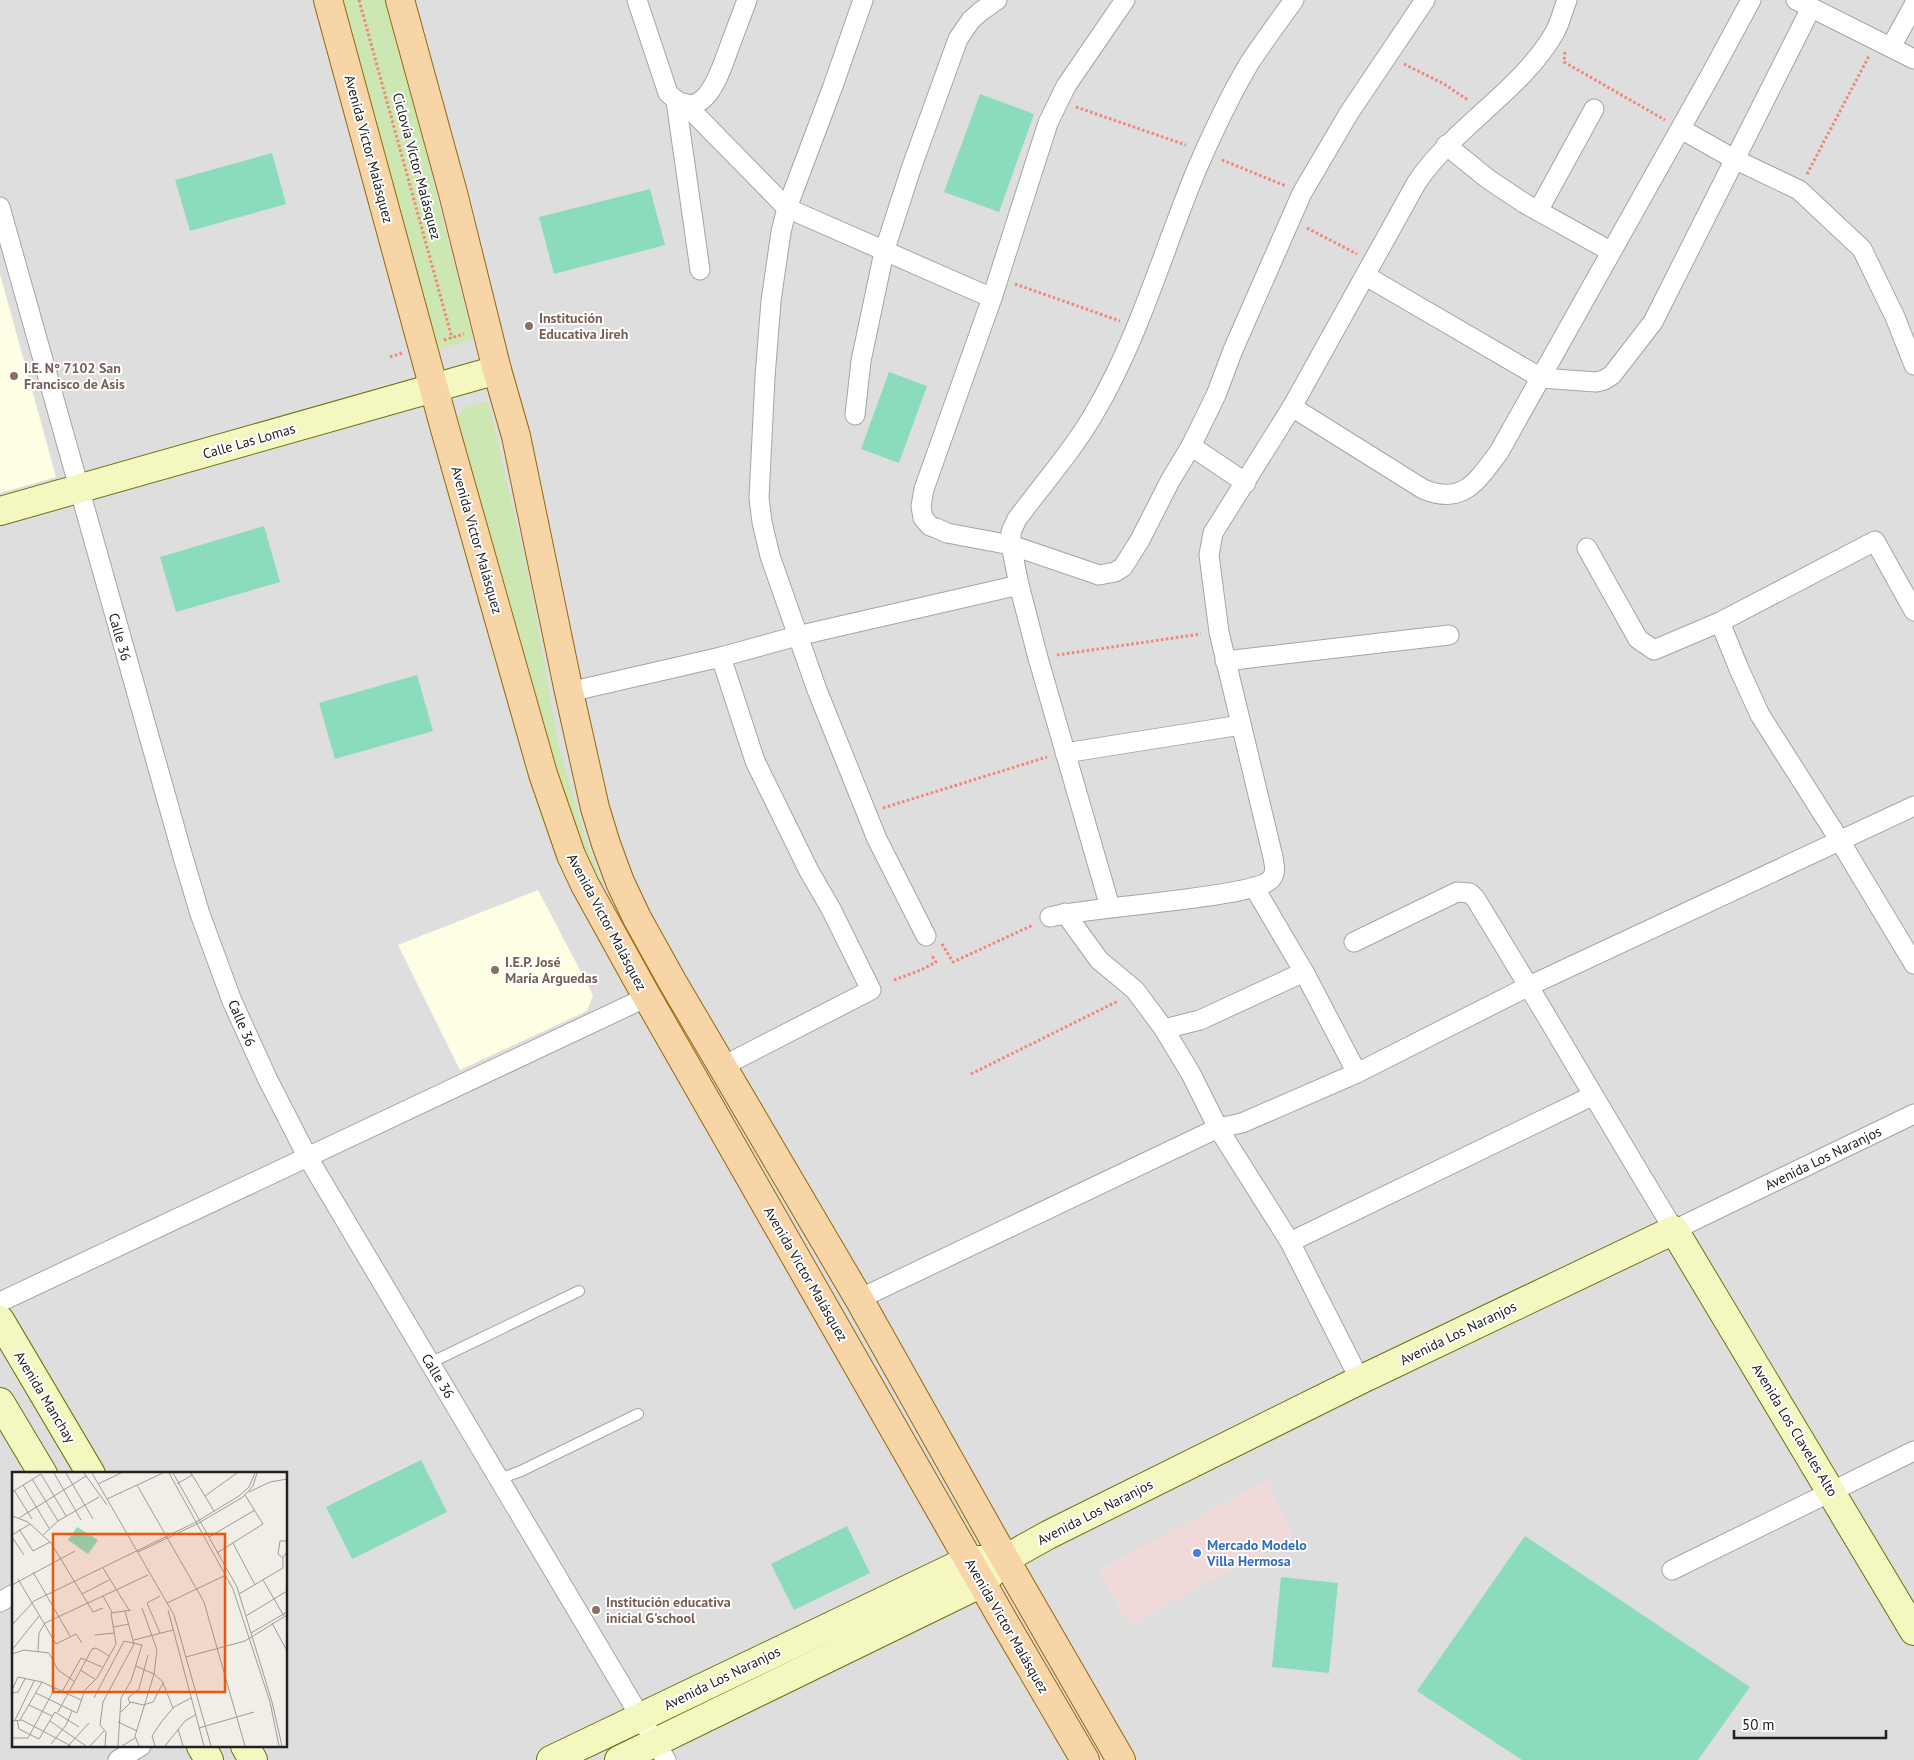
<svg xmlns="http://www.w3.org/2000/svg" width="1914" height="1760" font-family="'PT Sans',sans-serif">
  <rect width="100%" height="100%" fill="#f1eee8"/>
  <!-- residential -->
  <path fill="#dfdede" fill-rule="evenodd" d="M 0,0 L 1914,0 L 1914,1760 L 0,1760 ZM 14,1474 L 286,1474 L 286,1746 L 14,1746 Z"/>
  <!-- commercial -->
  <path fill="#f0dad9" d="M 1266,1481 L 1295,1536 L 1129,1625 L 1099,1570 Z"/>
  <!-- education -->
  <g fill="#fdfee4">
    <path d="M 0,274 L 56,477 L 0,493 Z"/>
    <path d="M 538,890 L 593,995 L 587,1011 L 460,1070 L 398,945 Z"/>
  </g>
  <!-- grass -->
  <g fill="#cce7b1">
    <path d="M 343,0 L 388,0 L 473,340 L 437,349 Z"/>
    <path d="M 485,402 L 489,404 L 531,588 L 558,742 L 586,840 L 607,897 L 577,843 L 457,422 C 459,405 470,405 485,402 Z"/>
  </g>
  <!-- pitch -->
  <g fill="#8bdbbd">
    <path d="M 980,94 L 1034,114 L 999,212 L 944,192 Z"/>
    <path d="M 272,153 L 286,204 L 190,231 L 175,180 Z"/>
    <path d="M 650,189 L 665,245 L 554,274 L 539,217 Z"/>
    <path d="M 889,372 L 927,386 L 899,463 L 861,449 Z"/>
    <path d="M 264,526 L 280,582 L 176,612 L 160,557 Z"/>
    <path d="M 417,675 L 433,731 L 335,759 L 319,703 Z"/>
    <path d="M 421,1460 L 447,1512 L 352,1559 L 326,1507 Z"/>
    <path d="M 847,1526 L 870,1573 L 794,1610 L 771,1564 Z"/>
    <path d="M 1525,1536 L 1750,1687 L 1698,1760 L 1522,1760 L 1417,1691 Z"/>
    <path d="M 1281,1577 L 1338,1583 L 1329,1673 L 1272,1667 Z"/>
  </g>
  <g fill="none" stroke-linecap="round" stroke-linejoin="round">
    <!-- lane casing -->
    <g stroke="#a5a5a5" stroke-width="12">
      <g id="lane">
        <path d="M 430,1363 L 579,1291"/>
        <path d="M 499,1479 L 521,1471 L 638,1414"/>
      </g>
    </g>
    <!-- street casing -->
    <g stroke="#a5a5a5" stroke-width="21">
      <g id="street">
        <path d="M 637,0 L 668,93 C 703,129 720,73 729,48 C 735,32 741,16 747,0"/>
        <path d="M 863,0 L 833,86 L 787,208 L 781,232 L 771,301 L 765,377 L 759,498 L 762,522 L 770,556 L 817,690 L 877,839 L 926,936"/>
        <path d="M 1125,0 L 1066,86 L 1048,123 L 992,298 L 924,489 L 921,506 L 923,518 L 930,526 L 936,528 L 947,533 L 1011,545 L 1099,575 L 1115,572 L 1123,567 L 1140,540 L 1170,481 L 1191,446 L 1216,395 L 1233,350 L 1302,193 L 1349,113 L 1425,0"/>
        <path d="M 1796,0 L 1914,59"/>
        <path d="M 1891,47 L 1914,5"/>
        <path d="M 676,101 L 700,270"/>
        <path d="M 684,103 L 787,208 L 992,298"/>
        <path d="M 1681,129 L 1734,159 L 1799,190 L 1862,249 L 1895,317 L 1914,365"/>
        <path d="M 1446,145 L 1488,179 L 1524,203 L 1610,251"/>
        <path d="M 0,207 L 183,857 L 200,914 L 232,1001 L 267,1078 L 307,1156 L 666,1760"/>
        <path d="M 1538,211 L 1594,109"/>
        <path d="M 1366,276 L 1541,378 L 1596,382 L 1604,380 L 1612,375 L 1653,322 L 1811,8"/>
        <path d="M 1292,407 L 1423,489 C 1463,506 1477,481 1499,452 L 1710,76 L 1751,0"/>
        <path d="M 855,415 L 861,361 L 884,252 L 912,166 L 958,39 L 971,20 L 980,12 L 997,0"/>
        <path d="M 1191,446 L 1246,483"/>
        <path d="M 1587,548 L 1638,639 L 1654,650 L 1720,622 L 1875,541 L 1914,611"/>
        <path d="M 1720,622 L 1739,669 L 1760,715 L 1840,841 L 1914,964"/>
        <path d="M 721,657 L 755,761 L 809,871 L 831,909 L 871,990 L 723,1066"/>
        <path d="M 1225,661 L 1449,635"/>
        <path d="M 569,692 L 721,657 L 797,636 L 1019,585"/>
        <path d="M 1065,753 L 1241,725"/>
        <path d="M 1254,887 L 1304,972 L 1357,1073"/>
        <path d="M 1110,907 L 1038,658 L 1019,585 L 1011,545 L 1011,532 L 1017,519 C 1043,484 1073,450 1095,412 C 1139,337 1163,251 1196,171 C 1212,134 1229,97 1250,62 C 1264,41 1279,21 1294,0"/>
        <path d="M 1065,913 L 1099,960 L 1135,990 L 1164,1029 L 1191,1074 L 1218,1128 L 1290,1242 L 1360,1380"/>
        <path d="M 1050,917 C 1086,907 1256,898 1271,879 C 1277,872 1274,865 1273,857 L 1219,632 L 1209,555 L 1213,533 L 1292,407 L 1417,182 C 1455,126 1522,90 1555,32 C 1560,23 1563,10 1567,0"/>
        <path d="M 1354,942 L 1457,892 L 1470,893 L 1475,898 C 1543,1008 1607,1120 1674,1230 L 1914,1114"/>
        <path d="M 1164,1029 L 1200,1020 L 1304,972"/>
        <path d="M 1290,1242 L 1592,1096"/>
        <path d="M 859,1299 L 1218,1128 L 1242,1123 L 1357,1073 L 1529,986 L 1914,806"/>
        <path d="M 0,1302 L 647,997"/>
        <path d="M 1672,1570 L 1914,1451"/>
        <path d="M 0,1602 L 14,1594"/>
        <path d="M 118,1760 L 141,1746"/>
      </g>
    </g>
    <!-- secondary casing -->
    <g stroke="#69750b" stroke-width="30">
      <g id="secondary">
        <path d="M 0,511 L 497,370"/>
        <path d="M 0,1320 L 91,1474"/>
        <path d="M 0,1402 L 43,1474"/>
        <path d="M 201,1746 L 209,1760"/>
        <path d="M 245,1746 L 253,1760"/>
        <path d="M 551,1760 L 969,1560 L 991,1560"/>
        <path d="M 619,1760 L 982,1583 L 1005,1559 L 1048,1535 L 1360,1380 L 1674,1230 L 1914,1631"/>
      </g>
    </g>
    <!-- primary casing -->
    <g stroke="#966808" stroke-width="30">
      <g id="primary">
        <path d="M 328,0 L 445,429 L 543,774 L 571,855 L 585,885 L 647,997 L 1003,1620 L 1085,1760"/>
        <path d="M 400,0 L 453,193 L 497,370 L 516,436 L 569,692 L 595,808 L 606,844 L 620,882 L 637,918 L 672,981 L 859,1299 L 1005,1559 L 1121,1760"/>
      </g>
    </g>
    <!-- path -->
    <g stroke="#f38577" stroke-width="3" stroke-dasharray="2.5 2.5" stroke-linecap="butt">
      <path d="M 359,0 L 452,338"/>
      <path d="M 1565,52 L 1564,62 L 1665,120"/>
      <path d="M 1404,64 L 1444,84 L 1468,100"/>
      <path d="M 1076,107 L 1186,145"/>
      <path d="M 1222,160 L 1286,186"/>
      <path d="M 1807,174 L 1869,56"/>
      <path d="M 1307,228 L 1357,254"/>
      <path d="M 1015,284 L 1120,321"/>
      <path d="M 444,340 L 464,334"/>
      <path d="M 390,357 L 402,353"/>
      <path d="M 1057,655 L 1201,634"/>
      <path d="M 883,808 L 1047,757"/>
      <path d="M 942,944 L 953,962 L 1033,925"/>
      <path d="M 894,980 L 921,970 L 936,962 L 931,954"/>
      <path d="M 971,1074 L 1118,1001"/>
    </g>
    <!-- lane -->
    <use href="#lane" stroke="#fff" stroke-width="10"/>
    <!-- street -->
    <use href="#street" stroke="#fff" stroke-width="19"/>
    <!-- secondary -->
    <use href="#secondary" stroke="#f4f7c0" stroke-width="28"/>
    <!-- primary -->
    <use href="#primary" stroke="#f7d5a7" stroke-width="28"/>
  </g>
  <!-- markers -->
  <g fill="#8d6e63" stroke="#fff" stroke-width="2">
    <circle cx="529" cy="326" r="5"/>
    <circle cx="14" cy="376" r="5"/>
    <circle cx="495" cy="970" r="5"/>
    <circle cx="596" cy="1610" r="5"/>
  </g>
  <circle fill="#3f7fe0" stroke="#fff" stroke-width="2" cx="1197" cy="1553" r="5"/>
  <g text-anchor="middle" stroke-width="4" stroke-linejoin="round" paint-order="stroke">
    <!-- street labels -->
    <g font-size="14" fill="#212121" stroke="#fff">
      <text transform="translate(369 149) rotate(75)" y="5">Avenida Victor Malásquez</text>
      <text transform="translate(417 166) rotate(75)" y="5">Ciclovía Víctor Malásquez</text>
      <text transform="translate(249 441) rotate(-16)" y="5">Calle Las Lomas</text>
      <text transform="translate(477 540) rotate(74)" y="5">Avenida Victor Malásquez</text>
      <text transform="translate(120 637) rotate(74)" y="5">Calle 36</text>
      <text transform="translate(607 922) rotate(62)" y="5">Avenida Victor Malásquez</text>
      <text transform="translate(242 1023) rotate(67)" y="5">Calle 36</text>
      <text transform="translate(1823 1158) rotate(-26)" y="5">Avenida Los Naranjos</text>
      <text transform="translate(806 1274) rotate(60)" y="5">Avenida Victor Malásquez</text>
      <text transform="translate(1458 1333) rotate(-26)" y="5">Avenida Los Naranjos</text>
      <text transform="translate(438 1376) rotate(59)" y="5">Calle 36</text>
      <text transform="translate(45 1397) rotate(59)" y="5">Avenida Manchay</text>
      <text transform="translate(1795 1430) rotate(59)" y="5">Avenida Los Claveles Alto</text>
      <text transform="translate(1095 1512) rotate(-27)" y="5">Avenida Los Naranjos</text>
      <text transform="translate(1007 1626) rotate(60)" y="5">Avenida Victor Malásquez</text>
      <text transform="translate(722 1678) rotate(-26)" y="5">Avenida Los Naranjos</text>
    </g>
    <!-- education labels -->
    <g font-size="14" font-weight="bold" fill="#785e54" stroke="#fff" text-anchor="start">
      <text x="539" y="323">Institución<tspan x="539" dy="16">Educativa Jireh</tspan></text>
      <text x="24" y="373">I.E. N° 7102 San<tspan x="24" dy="16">Francisco de Asis</tspan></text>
      <text x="505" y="967">I.E.P. José<tspan x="505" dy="16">María Arguedas</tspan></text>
      <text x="606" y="1607">Institución educativa<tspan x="606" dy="16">inicial G'school</tspan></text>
    </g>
    <!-- shop labels -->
    <g font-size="14" font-weight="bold" fill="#366cbe" stroke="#fff" text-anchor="start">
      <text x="1207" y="1550">Mercado Modelo<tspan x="1207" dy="16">Villa Hermosa</tspan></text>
    </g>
  </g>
  <!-- overview -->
  <g transform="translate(12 1472)">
    <rect width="275" height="275" fill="#f1eee8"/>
    <path d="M 65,55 L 86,68 L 76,82 L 56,68 Z" fill="#8bdbbd"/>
    <path fill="none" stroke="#9e9c98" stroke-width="1" d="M 42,1 L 69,48M 54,1 L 81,47M 72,1 L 95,33M 80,1 L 162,143 L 199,274M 157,1 L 221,117 L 258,230 L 267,274M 161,1 L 225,115 L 260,230 L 270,274M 179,1 L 202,39M 29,2 L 54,44M 20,7 L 46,49M 86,12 L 109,1M 165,12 L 180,3M 11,13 L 37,56M 125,13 L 192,130 L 233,274M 2,18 L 20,47M 0,20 L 29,2M 237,20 L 258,10 L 275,7M 193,24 L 225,1M 95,27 L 151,1M 0,44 L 16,50 L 39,71 L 81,140 L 91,136M 7,46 L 74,4M 7,57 L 21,79 L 38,70M 0,63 L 18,52M 31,63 L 46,49 L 87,25M 0,65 L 12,83M 197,65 L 243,38M 221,71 L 243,113M 126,80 L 185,52 L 231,25 L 241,14 L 245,1M 205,81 L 251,52 L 233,23M 271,86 L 266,82 L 268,69 L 275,69M 91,96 L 117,138M 271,96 L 271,85 L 275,80M 21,100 L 58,164M 6,107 L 44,172 L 64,162 L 70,171M 251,108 L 272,144M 0,113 L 63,79M 70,122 L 97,108M 227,122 L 271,96M 91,124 L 100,140M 148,124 L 135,131 L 148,161M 155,131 L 214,103M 156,138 L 192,274M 234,144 L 275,119M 260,151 L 274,177M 0,153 L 22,129 L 184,50 L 227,24 L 237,15 L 243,1M 102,155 L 117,152M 239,161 L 275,140M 83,163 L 103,161M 122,168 L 161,158M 0,178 L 27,144M 26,179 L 27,161 L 33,151 L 136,103M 0,182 L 12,178 L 37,181 L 46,198 L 62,209M 174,185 L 233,169 L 275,143M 124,194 L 142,202 L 152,211M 68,198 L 83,207M 0,218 L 6,205 L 30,210 L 69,228M 50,220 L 69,186 L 90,195M 0,221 L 6,220 L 13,207M 24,221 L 65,241 L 73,218 L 85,206 L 104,172 L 99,141 L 119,138M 82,226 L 112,169 L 130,173 L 119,209 L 109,226 L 106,274M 118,231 L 116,226 L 127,217 L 136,183M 17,233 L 40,244M 46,240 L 80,177 L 84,176 L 97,184M 109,240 L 119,230 L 131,233 L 141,230 L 151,211 L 161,236M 3,248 L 22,209M 5,248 L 7,257 L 27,267 L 43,240 L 67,255M 8,248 L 30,210M 0,249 L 10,248 L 59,274M 38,249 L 74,274M 106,250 L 125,259M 187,256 L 242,240M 166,257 L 171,274M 0,266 L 16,266 L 43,216M 39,272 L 54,253 L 60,239M 56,274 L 77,251M 78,274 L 92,259M 93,274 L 94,260 L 88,253 L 91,230 L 122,172 L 113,139M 110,274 L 123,266M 127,274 L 123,264 L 142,202 L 145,178 L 130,136M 143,274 L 140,264 L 150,249 L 162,235 L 179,226M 153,274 L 173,249 L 183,243"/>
    <path fill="#e8590c" fill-opacity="0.15" stroke="#e8590c" stroke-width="2.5" d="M 41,62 L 213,62 L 213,220 L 41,220 Z"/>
    <rect width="275" height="275" fill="none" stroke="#212121" stroke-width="2.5"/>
  </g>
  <!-- scale -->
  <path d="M1734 1730v8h152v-8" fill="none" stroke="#212121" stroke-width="2.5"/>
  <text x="1742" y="1730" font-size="15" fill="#212121" stroke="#ffffff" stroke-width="4" paint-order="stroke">50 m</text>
</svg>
